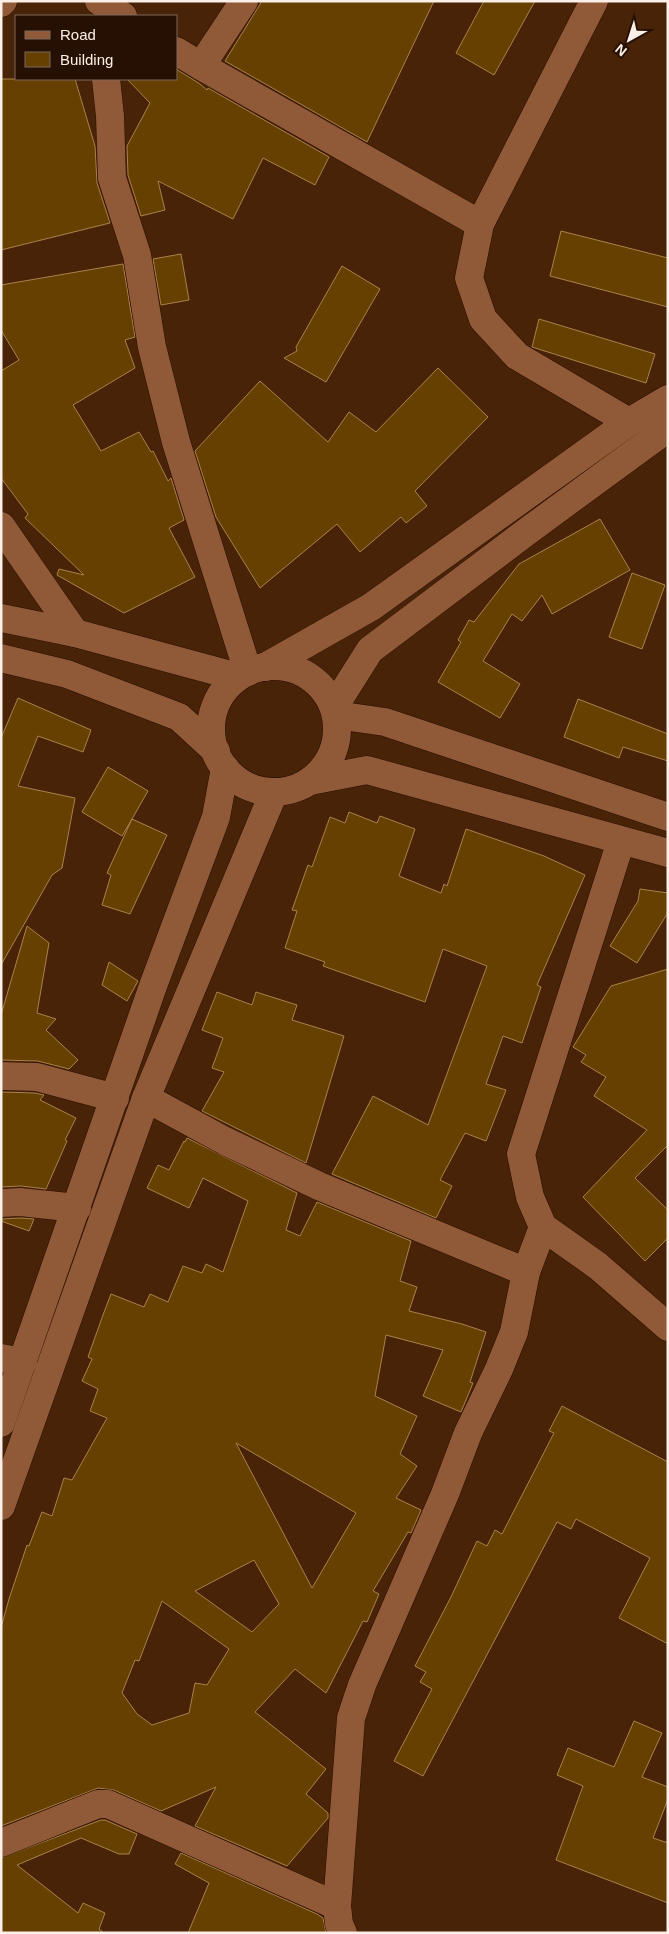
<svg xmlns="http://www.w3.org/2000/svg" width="669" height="1934" font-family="Helvetica,sans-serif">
  <rect width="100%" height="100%" fill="#492307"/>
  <!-- building -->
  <g fill="#654001" stroke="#aa814c" fill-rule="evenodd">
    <path d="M 262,1 L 434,1 L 367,142 L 225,61 Z"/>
    <path d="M 484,1 L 535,1 L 494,75 L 456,53 Z"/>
    <path d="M 176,69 L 200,84 L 207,90 L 208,88 L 329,157 L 315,185 L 263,158 L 233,219 L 158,181 L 165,210 L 141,216 L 128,175 L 127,146 L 150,103 L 127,79 L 176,79 Z"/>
    <path d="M 1,79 L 75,79 L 95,146 L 97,183 L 110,223 L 1,250 Z"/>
    <path d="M 561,231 L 668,258 L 668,307 L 550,276 Z"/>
    <path d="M 181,254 L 189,300 L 161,305 L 153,259 Z"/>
    <path d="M 123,264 L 135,337 L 125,340 L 135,368 L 73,405 L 101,451 L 139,432 L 151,452 L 153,451 L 168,481 L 171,478 L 184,520 L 169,528 L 195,577 L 124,613 L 57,575 L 59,569 L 84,575 L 25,518 L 28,514 L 1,478 L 1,371 L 19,360 L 1,330 L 1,285 Z"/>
    <path d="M 342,266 L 380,289 L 326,382 L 284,358 L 297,351 L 296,347 Z"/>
    <path d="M 539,319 L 655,354 L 646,383 L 532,347 Z"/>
    <path d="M 438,368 L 488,417 L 415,491 L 427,506 L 406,523 L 401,517 L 360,552 L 337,524 L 260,588 L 216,517 L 195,451 L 260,381 L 328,442 L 349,412 L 376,432 Z"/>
    <path d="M 600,519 L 630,570 L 552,614 L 542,595 L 522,621 L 512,614 L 483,661 L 520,684 L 500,718 L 438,682 L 461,642 L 458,640 L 469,620 L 474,622 L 519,564 Z"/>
    <path d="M 632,573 L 665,585 L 642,649 L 609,637 Z"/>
    <path d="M 18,698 L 91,730 L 83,752 L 38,736 L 18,786 L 75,798 L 62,868 L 52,875 L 1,965 L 1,738 Z"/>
    <path d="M 578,699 L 668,734 L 668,761 L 623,747 L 619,758 L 564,737 Z"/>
    <path d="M 108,767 L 148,791 L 132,819 L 167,835 L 130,914 L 102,905 L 111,875 L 107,873 L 132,819 L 122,836 L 82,812 Z"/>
    <path d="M 349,812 L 377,823 L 380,816 L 415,829 L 399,876 L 441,893 L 444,884 L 447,886 L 466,829 L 544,856 L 585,875 L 537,985 L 541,987 L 522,1043 L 503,1036 L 486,1084 L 506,1090 L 486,1141 L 465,1133 L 440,1180 L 452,1186 L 436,1218 L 332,1174 L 373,1096 L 428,1125 L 487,966 L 443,949 L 425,1002 L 323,966 L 325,962 L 285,948 L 297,911 L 292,910 L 308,865 L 312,867 L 330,817 L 345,823 Z"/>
    <path d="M 640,889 L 668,893 L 668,909 L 667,914 L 637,963 L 610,946 L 638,901 Z"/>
    <path d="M 27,926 L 49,943 L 37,1013 L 56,1019 L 46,1030 L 78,1060 L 69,1069 L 38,1061 L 1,1060 L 1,1015 Z"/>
    <path d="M 109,962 L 138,981 L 127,1001 L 102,985 Z"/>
    <path d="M 668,969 L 668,1145 L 635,1178 L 668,1210 L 668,1238 L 645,1261 L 583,1197 L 647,1130 L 594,1096 L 606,1077 L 581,1062 L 586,1055 L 573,1047 L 611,986 Z"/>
    <path d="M 217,992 L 252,1005 L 256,992 L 297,1005 L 292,1020 L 344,1036 L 306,1163 L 202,1111 L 224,1072 L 212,1068 L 223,1038 L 202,1030 Z"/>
    <path d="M 1,1092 L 35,1093 L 44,1095 L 40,1100 L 76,1118 L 65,1140 L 67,1141 L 46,1189 L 21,1186 L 1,1187 Z"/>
    <path d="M 187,1138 L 297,1193 L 286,1230 L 300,1236 L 317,1202 L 411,1241 L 400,1281 L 417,1287 L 409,1311 L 462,1324 L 486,1332 L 470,1382 L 473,1383 L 461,1412 L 423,1396 L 443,1350 L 386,1335 L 375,1396 L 417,1416 L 400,1454 L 417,1466 L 396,1498 L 421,1510 L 411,1533 L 408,1532 L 373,1591 L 379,1594 L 367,1622 L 363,1621 L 326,1693 L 295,1669 L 255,1712 L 326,1769 L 306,1794 L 328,1813 L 328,1818 L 287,1866 L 195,1826 L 216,1787 L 161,1811 L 114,1790 L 98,1788 L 1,1826 L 1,1628 L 9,1599 L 27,1545 L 29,1546 L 42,1512 L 52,1516 L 64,1478 L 72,1480 L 107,1418 L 90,1411 L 98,1389 L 82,1381 L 92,1359 L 88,1357 L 103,1315 L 111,1294 L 144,1307 L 150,1294 L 168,1302 L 183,1266 L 202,1273 L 206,1264 L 223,1272 L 248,1201 L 203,1178 L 189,1208 L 147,1188 L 158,1165 L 169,1170 L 184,1141 L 185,1142 ZM 236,1443 L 356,1513 L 312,1588 ZM 254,1560 L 279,1604 L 252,1632 L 195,1591 ZM 162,1601 L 229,1649 L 207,1685 L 195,1683 L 189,1713 L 152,1725 L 137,1714 L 122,1693 L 135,1660 L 139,1661 Z"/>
    <path d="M 20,1218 L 34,1219 L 29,1231 L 1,1221 L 1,1219 Z"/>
    <path d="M 562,1406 L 668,1462 L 668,1644 L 619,1618 L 650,1558 L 576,1519 L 571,1529 L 557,1522 L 423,1776 L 394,1761 L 432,1689 L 420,1682 L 426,1672 L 415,1666 L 451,1597 L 477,1541 L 487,1546 L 495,1530 L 502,1534 L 554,1433 L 549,1431 Z"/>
    <path d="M 634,1721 L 662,1733 L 642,1777 L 668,1787 L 668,1799 L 653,1838 L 668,1843 L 668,1903 L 556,1860 L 583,1786 L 557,1775 L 568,1748 L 614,1767 Z"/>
    <path d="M 101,1820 L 105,1820 L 137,1834 L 129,1854 L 119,1854 L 81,1838 L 17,1865 L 78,1913 L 83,1903 L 105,1913 L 99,1929 L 104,1933 L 1,1933 L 1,1858 Z"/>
    <path d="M 181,1853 L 317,1914 L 323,1918 L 326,1933 L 188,1933 L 209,1883 L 175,1864 Z"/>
  </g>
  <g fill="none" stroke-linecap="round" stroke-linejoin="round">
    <!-- street casing -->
    <g stroke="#280e00" stroke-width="29">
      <g id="street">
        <path d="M 99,1 L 123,16"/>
        <path d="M 594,1 L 480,224 L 469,278 L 483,319 L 517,356 L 629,422"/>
        <path d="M 1,3 L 3,1"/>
        <path d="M 176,51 L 201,66 L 480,224"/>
        <path d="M 201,66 L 244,1"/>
        <path d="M 106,79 L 110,116 L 112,178 L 137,255 L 152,347 L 176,442 L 248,672"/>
        <path d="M 1,526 L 75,633"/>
        <path d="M 621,841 L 521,1154 L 530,1197 L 543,1227 L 598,1266 L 668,1327"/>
        <path d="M 1,1076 L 37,1077 L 115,1098"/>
        <path d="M 146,1098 L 225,1141 L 319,1186 L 526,1272"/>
        <path d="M 1,1203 L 20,1202 L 77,1208"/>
        <path d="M 1,1358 L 23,1362"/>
        <path d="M 1,1843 L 98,1804 L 108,1804 L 337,1906"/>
        <path d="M 343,1933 L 339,1924 L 337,1906 L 351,1718 L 362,1685 L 445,1494 L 468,1433 L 499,1369 L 514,1332 L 526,1272 L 543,1227"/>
      </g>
    </g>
    <!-- secondary casing -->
    <g stroke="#280e00" stroke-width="29">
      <g id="secondary">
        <path d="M 1,618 L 75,633 L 238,677"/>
        <path d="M 1,658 L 67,674 L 179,717 L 216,751"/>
        <circle cx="274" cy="729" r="63"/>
        <path d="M 265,667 L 371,607 L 629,422 L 668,399"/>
        <path d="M 334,707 L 370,650 L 529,530 L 668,428"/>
        <path d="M 336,715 L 385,722 L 668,817"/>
        <path d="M 310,781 L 367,770 L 668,853"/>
        <path d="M 1,1423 L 153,986 L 216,817 L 225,768"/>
        <path d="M 1,1506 L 146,1098 L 274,792"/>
      </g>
    </g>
    <!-- street -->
    <use href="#street" stroke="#905937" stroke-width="28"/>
    <!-- secondary -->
    <use href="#secondary" stroke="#905937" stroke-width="28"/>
  </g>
  <!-- border -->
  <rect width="669" height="1934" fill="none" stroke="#fcefe7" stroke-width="5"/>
  <!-- legend -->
  <rect x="15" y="15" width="162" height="65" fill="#261003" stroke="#7c695e"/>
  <rect x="25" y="31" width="25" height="8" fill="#905937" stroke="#7c695e"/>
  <text x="60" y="40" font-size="15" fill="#fcefe7">Road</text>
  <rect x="25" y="52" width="25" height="15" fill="#654001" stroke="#7c695e"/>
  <text x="60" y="65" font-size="15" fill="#fcefe7">Building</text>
  <!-- north arrow -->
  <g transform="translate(629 40) rotate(219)" stroke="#261003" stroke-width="4" paint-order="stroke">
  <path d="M0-4L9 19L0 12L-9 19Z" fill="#fcefe7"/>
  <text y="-8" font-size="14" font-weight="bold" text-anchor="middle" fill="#fcefe7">N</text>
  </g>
</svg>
